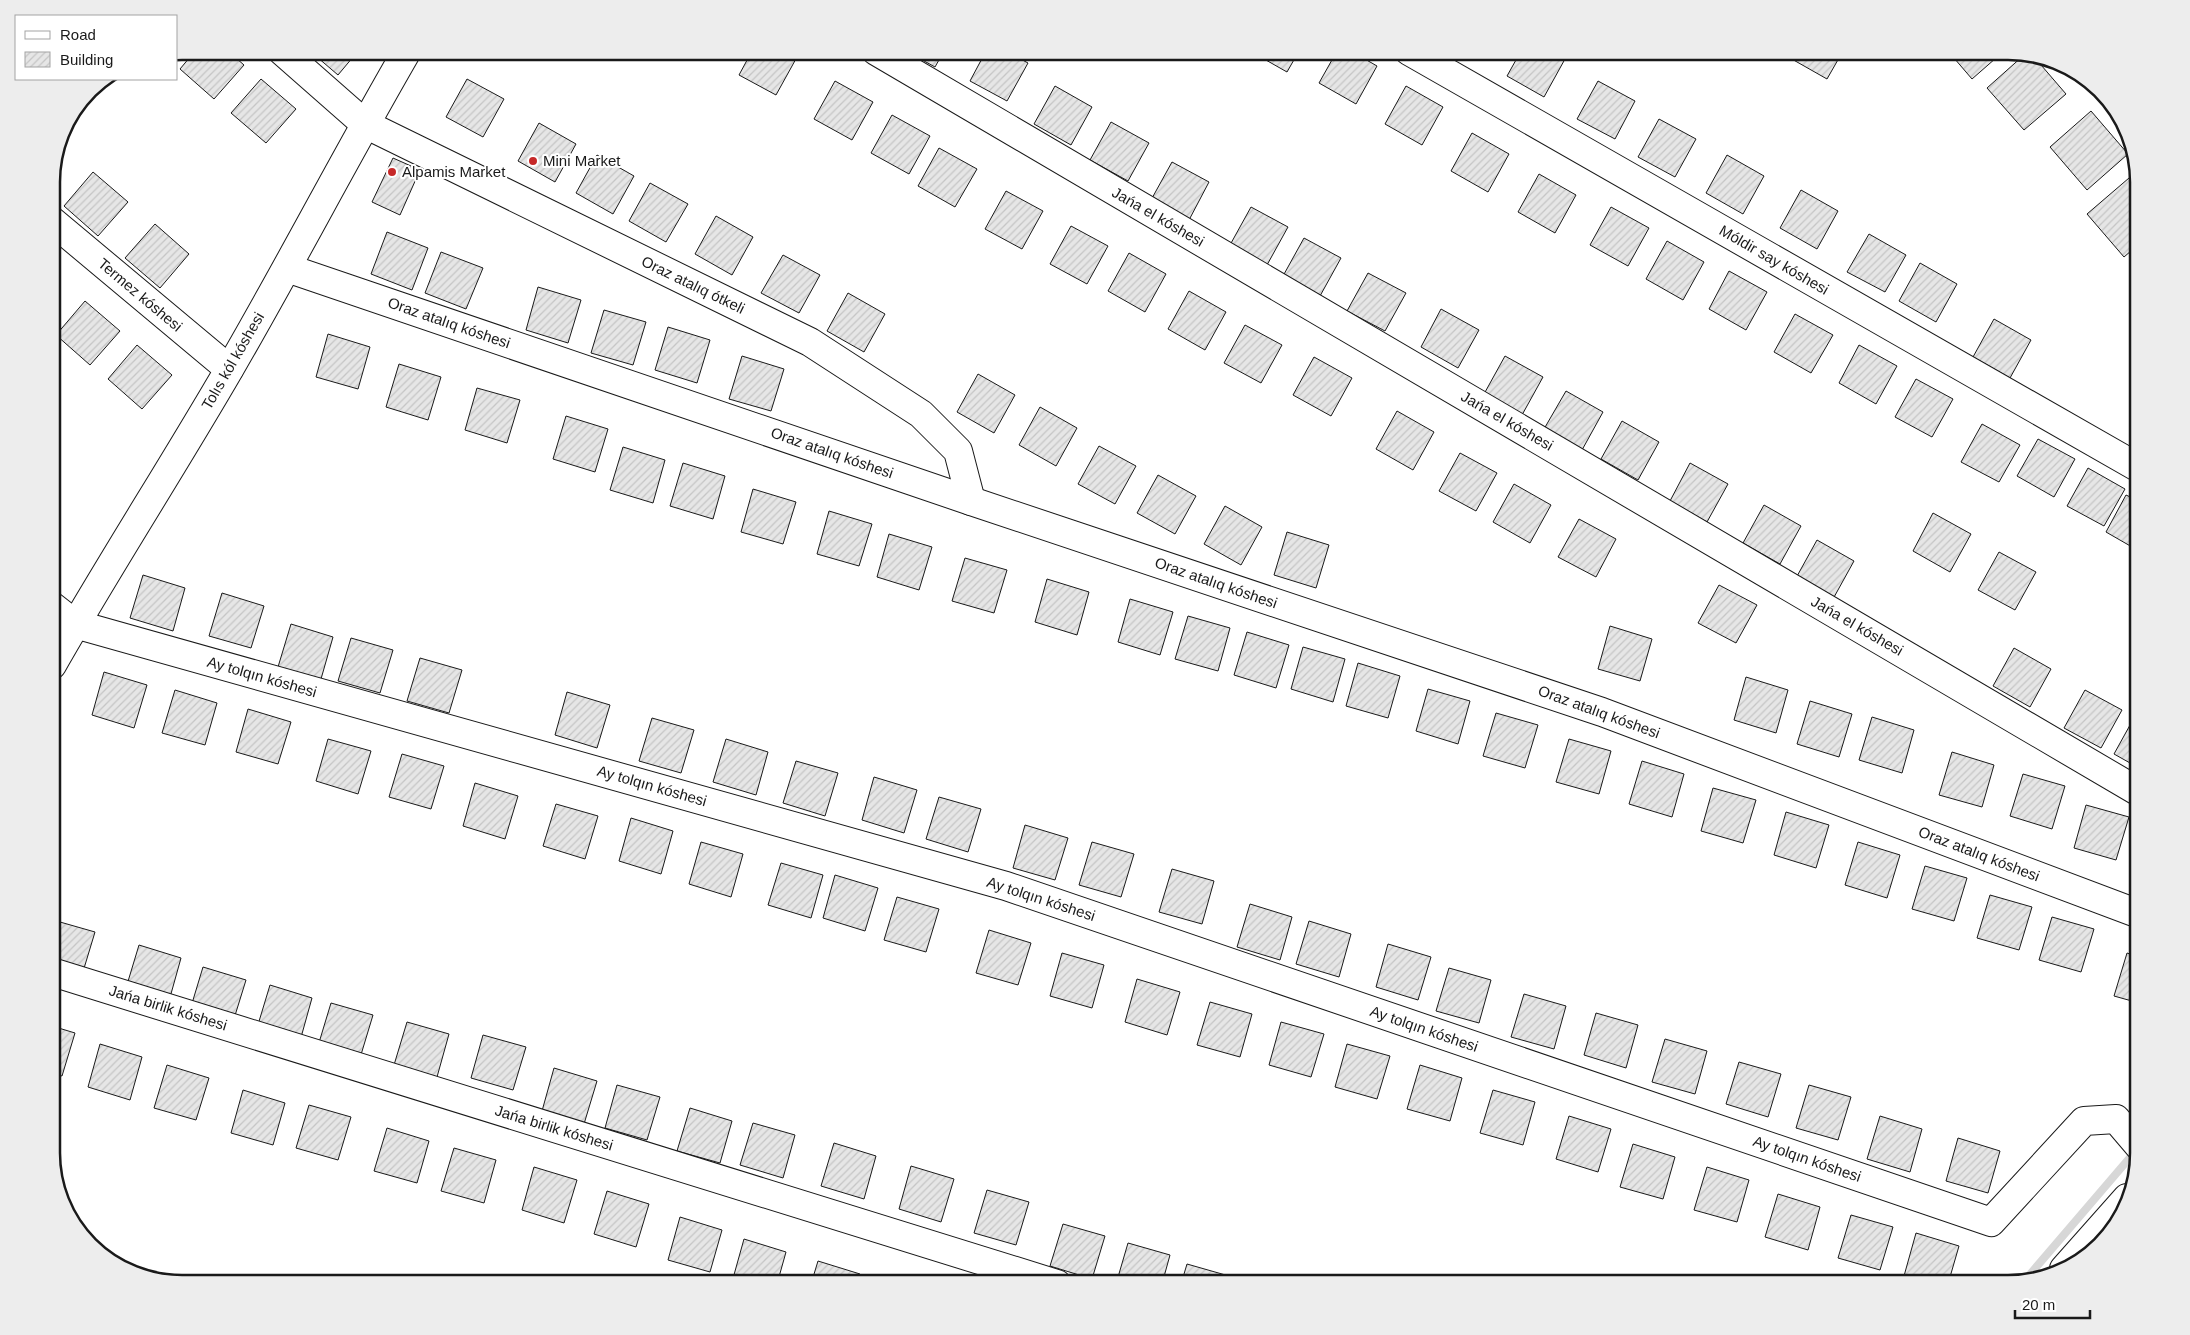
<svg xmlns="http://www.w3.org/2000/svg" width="2190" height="1335" font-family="Arial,sans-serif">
  <defs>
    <pattern id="building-hatch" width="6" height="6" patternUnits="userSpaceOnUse" patternTransform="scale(1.25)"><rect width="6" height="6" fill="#e6e6e6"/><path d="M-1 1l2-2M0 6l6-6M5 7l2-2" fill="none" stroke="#c5c5c5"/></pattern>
  </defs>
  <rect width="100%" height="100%" fill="#fff"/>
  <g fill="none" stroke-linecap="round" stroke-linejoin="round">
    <!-- stream -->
    <path stroke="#d7d7d7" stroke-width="8" d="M 2026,1279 L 2133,1154"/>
  </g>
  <!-- building -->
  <g fill="url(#building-hatch)" stroke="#1a1a1a">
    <path d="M 195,51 L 228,51 L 244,65 L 214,99 L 180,69 Z"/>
    <path d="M 310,51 L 358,51 L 338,75 Z"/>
    <path d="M 752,51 L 786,51 L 797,57 L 776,95 L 739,75 Z"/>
    <path d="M 906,51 L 944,51 L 935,67 Z"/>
    <path d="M 986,51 L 1006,51 L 1028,63 L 1007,101 L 970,81 Z"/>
    <path d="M 1250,51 L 1299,51 L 1287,72 Z"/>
    <path d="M 1337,51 L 1351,51 L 1377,66 L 1356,104 L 1319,83 Z"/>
    <path d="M 1468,51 L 1490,51 L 1485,60 Z"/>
    <path d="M 1521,51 L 1552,51 L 1565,59 L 1544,97 L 1507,76 Z"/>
    <path d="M 1794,51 L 1843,51 L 1827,79 L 1790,58 Z"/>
    <path d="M 1948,51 L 2004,51 L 1972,79 Z"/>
    <path d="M 2024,55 L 2035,58 L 2066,94 L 2024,130 L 1987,88 Z"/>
    <path d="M 261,79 L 296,109 L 266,143 L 231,113 Z"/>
    <path d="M 467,79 L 504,99 L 483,137 L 446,117 Z"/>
    <path d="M 835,81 L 873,102 L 852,140 L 814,119 Z"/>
    <path d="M 1598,81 L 1635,101 L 1615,139 L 1577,119 Z"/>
    <path d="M 1055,86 L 1092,107 L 1071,145 L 1034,124 Z"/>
    <path d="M 1406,86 L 1443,107 L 1422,145 L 1385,124 Z"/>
    <path d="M 2091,111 L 2128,154 L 2087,190 L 2050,147 Z"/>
    <path d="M 892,115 L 930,136 L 909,174 L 871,153 Z"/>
    <path d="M 1659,119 L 1696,139 L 1675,177 L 1638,157 Z"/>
    <path d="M 1111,122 L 1149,143 L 1128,181 L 1090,160 Z"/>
    <path d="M 539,123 L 576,144 L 555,182 L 518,161 Z"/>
    <path d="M 1472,133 L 1509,154 L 1488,192 L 1451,171 Z"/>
    <path d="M 939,148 L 977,169 L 955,207 L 918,186 Z"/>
    <path d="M 597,155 L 634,176 L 613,214 L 576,193 Z"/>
    <path d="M 1727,155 L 1764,176 L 1743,214 L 1706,193 Z"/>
    <path d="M 393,158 L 420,170 L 400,215 L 372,202 Z"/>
    <path d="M 1172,162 L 1209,182 L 1189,220 L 1151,200 Z"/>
    <path d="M 93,172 L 128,202 L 98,236 L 64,206 Z"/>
    <path d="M 1539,174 L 1576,195 L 1555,233 L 1518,212 Z"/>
    <path d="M 2129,178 L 2138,190 L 2139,244 L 2124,257 L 2087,214 Z"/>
    <path d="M 650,183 L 688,204 L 666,242 L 629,221 Z"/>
    <path d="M 1801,190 L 1838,211 L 1817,249 L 1780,228 Z"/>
    <path d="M 1006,191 L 1043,211 L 1022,249 L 985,229 Z"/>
    <path d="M 1251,207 L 1288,227 L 1267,265 L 1230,245 Z"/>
    <path d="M 1611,207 L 1649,228 L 1628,266 L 1590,245 Z"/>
    <path d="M 716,216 L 753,237 L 732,275 L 695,254 Z"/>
    <path d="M 155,224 L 189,254 L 160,288 L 125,258 Z"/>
    <path d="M 1071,226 L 1108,246 L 1087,284 L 1050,264 Z"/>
    <path d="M 387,232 L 428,248 L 412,290 L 371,274 Z"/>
    <path d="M 1869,234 L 1906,255 L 1885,292 L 1847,272 Z"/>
    <path d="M 1304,238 L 1341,258 L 1320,296 L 1283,276 Z"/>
    <path d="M 1667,241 L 1704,262 L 1683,300 L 1646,279 Z"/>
    <path d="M 441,252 L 483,268 L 466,309 L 425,293 Z"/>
    <path d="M 1129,253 L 1166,274 L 1145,312 L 1108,291 Z"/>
    <path d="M 783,255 L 820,275 L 799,313 L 761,293 Z"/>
    <path d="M 1920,263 L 1957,284 L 1936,322 L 1899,301 Z"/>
    <path d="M 1729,271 L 1767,292 L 1746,330 L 1709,309 Z"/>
    <path d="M 52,273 L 58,279 L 52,287 Z"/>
    <path d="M 1368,273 L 1406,293 L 1385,331 L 1347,311 Z"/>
    <path d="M 2139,275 L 2139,289 L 2132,281 Z"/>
    <path d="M 538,287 L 581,300 L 568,343 L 526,330 Z"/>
    <path d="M 1189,291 L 1226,312 L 1205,350 L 1168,329 Z"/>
    <path d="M 848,293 L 885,314 L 864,352 L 827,331 Z"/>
    <path d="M 85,301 L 120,331 L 90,365 L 56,335 Z"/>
    <path d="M 1441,309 L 1479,330 L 1458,368 L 1421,347 Z"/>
    <path d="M 604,310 L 646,322 L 633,365 L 591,353 Z"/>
    <path d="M 1795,314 L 1833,335 L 1811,373 L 1774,352 Z"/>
    <path d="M 1994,319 L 2031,340 L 2010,378 L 1973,357 Z"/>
    <path d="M 1245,325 L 1282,345 L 1261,383 L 1224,363 Z"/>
    <path d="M 668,327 L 710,340 L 697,383 L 655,370 Z"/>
    <path d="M 328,334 L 370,347 L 358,389 L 316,377 Z"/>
    <path d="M 137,345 L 172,375 L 142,409 L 108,379 Z"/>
    <path d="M 1859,345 L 1897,366 L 1876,404 L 1839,383 Z"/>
    <path d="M 742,356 L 784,369 L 771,411 L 729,399 Z"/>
    <path d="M 1505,356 L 1543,377 L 1522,415 L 1484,394 Z"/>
    <path d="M 1314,357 L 1352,378 L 1331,416 L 1293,395 Z"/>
    <path d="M 399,364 L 441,377 L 428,420 L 386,407 Z"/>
    <path d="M 978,374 L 1015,395 L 994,433 L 957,412 Z"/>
    <path d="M 1916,379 L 1953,399 L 1932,437 L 1895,417 Z"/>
    <path d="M 477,388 L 520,400 L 507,443 L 465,430 Z"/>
    <path d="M 1566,391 L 1603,412 L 1582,450 L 1544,429 Z"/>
    <path d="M 1040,407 L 1077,428 L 1056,466 L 1019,445 Z"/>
    <path d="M 1397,411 L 1434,432 L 1413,470 L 1376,449 Z"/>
    <path d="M 566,416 L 608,429 L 595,472 L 553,459 Z"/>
    <path d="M 1622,421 L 1659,442 L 1638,480 L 1601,459 Z"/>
    <path d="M 1982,424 L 2020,445 L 1999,482 L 1961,462 Z"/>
    <path d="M 2038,439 L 2075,459 L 2054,497 L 2017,476 Z"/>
    <path d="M 1099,446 L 1136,466 L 1115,504 L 1078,484 Z"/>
    <path d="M 623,447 L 665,460 L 653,503 L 610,490 Z"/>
    <path d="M 1460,453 L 1497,473 L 1476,511 L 1439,491 Z"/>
    <path d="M 683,463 L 725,476 L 713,519 L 670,506 Z"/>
    <path d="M 1690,463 L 1728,484 L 1707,522 L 1670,501 Z"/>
    <path d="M 2088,468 L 2125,489 L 2104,526 L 2067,506 Z"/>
    <path d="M 1158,475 L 1196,496 L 1175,534 L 1137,513 Z"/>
    <path d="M 1514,484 L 1551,505 L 1530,543 L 1493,522 Z"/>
    <path d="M 753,489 L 796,502 L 783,544 L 741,532 Z"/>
    <path d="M 2126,495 L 2139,501 L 2139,551 L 2106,532 Z"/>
    <path d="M 1764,505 L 1801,526 L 1780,564 L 1743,543 Z"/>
    <path d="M 1225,506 L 1262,527 L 1241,565 L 1204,544 Z"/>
    <path d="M 829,511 L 872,524 L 859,566 L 817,554 Z"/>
    <path d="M 1933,513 L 1971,534 L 1950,572 L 1913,551 Z"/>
    <path d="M 1579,519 L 1616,539 L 1596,577 L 1558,557 Z"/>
    <path d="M 52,525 L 57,529 L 52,536 Z"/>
    <path d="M 1287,532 L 1329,545 L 1316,588 L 1274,575 Z"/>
    <path d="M 889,534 L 932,547 L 919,590 L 877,577 Z"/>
    <path d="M 1817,540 L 1854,561 L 1833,599 L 1796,578 Z"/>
    <path d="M 1999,552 L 2036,572 L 2015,610 L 1978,590 Z"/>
    <path d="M 965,558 L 1007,570 L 994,613 L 952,601 Z"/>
    <path d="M 143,575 L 185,588 L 173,631 L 130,618 Z"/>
    <path d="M 1047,579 L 1089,592 L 1077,635 L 1035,622 Z"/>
    <path d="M 1719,585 L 1757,605 L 1736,643 L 1698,623 Z"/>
    <path d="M 222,593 L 264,606 L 251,648 L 209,636 Z"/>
    <path d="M 1130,599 L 1173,612 L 1160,655 L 1118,642 Z"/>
    <path d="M 1188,616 L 1230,628 L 1218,671 L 1175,659 Z"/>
    <path d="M 291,624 L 333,637 L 321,679 L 278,667 Z"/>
    <path d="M 1610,626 L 1652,639 L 1640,681 L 1598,669 Z"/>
    <path d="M 1247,632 L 1289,645 L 1276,688 L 1234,675 Z"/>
    <path d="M 351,638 L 393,650 L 380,693 L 338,681 Z"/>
    <path d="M 1303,647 L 1345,659 L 1333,702 L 1291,689 Z"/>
    <path d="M 2014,648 L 2051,669 L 2030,707 L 1993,686 Z"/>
    <path d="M 420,658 L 462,670 L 449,713 L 407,701 Z"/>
    <path d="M 1358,663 L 1400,676 L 1388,718 L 1346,706 Z"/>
    <path d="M 104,672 L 147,685 L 134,728 L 92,715 Z"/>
    <path d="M 1746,677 L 1788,690 L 1776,733 L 1734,720 Z"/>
    <path d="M 1428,689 L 1470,701 L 1458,744 L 1416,731 Z"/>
    <path d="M 175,690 L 217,703 L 205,745 L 162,733 Z"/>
    <path d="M 2085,690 L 2122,710 L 2101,748 L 2064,728 Z"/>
    <path d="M 567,692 L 610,705 L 597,748 L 555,735 Z"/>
    <path d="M 1810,701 L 1852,714 L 1839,757 L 1797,744 Z"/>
    <path d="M 248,709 L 291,722 L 278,764 L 236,752 Z"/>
    <path d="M 1496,713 L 1538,725 L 1525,768 L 1483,756 Z"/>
    <path d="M 2135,716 L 2139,719 L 2139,768 L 2114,754 Z"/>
    <path d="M 1872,717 L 1914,730 L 1902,773 L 1859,760 Z"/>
    <path d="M 652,718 L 694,730 L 681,773 L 639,761 Z"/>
    <path d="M 328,739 L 371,751 L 358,794 L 316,781 Z"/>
    <path d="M 726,739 L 768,752 L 756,795 L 713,782 Z"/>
    <path d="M 1569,739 L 1611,751 L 1599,794 L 1556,782 Z"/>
    <path d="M 1952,752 L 1994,765 L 1982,807 L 1939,795 Z"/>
    <path d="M 402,754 L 444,766 L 431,809 L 389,797 Z"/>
    <path d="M 796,761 L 838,773 L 825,816 L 783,803 Z"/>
    <path d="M 1642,761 L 1684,774 L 1672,817 L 1629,804 Z"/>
    <path d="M 2023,774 L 2065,786 L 2052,829 L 2010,816 Z"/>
    <path d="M 874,777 L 917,790 L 904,833 L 862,820 Z"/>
    <path d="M 475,783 L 518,796 L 505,839 L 463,826 Z"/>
    <path d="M 1713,788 L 1756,800 L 1743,843 L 1701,831 Z"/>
    <path d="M 939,797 L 981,809 L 968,852 L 926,839 Z"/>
    <path d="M 556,804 L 598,816 L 585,859 L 543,846 Z"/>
    <path d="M 2086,805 L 2129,817 L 2116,860 L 2074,848 Z"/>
    <path d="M 1786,812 L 1829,825 L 1816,868 L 1774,855 Z"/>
    <path d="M 631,818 L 673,831 L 661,874 L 619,861 Z"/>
    <path d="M 1025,825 L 1068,838 L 1055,880 L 1013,868 Z"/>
    <path d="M 701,842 L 743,854 L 731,897 L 689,884 Z"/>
    <path d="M 1092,842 L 1134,854 L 1121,897 L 1079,885 Z"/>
    <path d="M 1858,842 L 1900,855 L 1887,898 L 1845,885 Z"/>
    <path d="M 781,863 L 823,875 L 811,918 L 768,905 Z"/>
    <path d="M 1925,866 L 1967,878 L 1954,921 L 1912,909 Z"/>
    <path d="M 1172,869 L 1214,881 L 1202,924 L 1159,912 Z"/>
    <path d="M 835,875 L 878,888 L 865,931 L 823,918 Z"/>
    <path d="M 1990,895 L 2032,907 L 2019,950 L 1977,938 Z"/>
    <path d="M 897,897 L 939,909 L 926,952 L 884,940 Z"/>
    <path d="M 1250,904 L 1292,917 L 1280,960 L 1237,947 Z"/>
    <path d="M 2052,917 L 2094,929 L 2081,972 L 2039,960 Z"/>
    <path d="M 53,920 L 95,932 L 82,975 L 52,966 Z"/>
    <path d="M 1309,921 L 1351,934 L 1339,977 L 1296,964 Z"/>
    <path d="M 989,930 L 1031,943 L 1018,985 L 976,973 Z"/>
    <path d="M 1388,944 L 1431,957 L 1418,1000 L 1376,987 Z"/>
    <path d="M 139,945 L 181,958 L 169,1001 L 126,988 Z"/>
    <path d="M 1062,953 L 1104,965 L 1092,1008 L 1050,996 Z"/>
    <path d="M 2127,953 L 2139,957 L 2139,1003 L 2114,996 Z"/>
    <path d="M 203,967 L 246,980 L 233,1022 L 190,1010 Z"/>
    <path d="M 1449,968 L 1491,980 L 1479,1023 L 1436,1011 Z"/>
    <path d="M 1137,979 L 1180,992 L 1167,1035 L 1125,1022 Z"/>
    <path d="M 270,985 L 312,998 L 300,1041 L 257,1028 Z"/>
    <path d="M 1524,994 L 1566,1006 L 1554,1049 L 1511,1037 Z"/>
    <path d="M 1210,1002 L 1252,1014 L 1240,1057 L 1197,1045 Z"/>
    <path d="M 331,1003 L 373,1015 L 360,1058 L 318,1046 Z"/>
    <path d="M 1596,1013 L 1638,1025 L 1626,1068 L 1584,1055 Z"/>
    <path d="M 407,1022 L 449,1034 L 437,1077 L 394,1065 Z"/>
    <path d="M 1281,1022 L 1324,1034 L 1311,1077 L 1269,1065 Z"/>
    <path d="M 52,1026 L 75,1033 L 62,1076 L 52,1073 Z"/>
    <path d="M 483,1035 L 526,1047 L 513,1090 L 471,1078 Z"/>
    <path d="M 1665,1039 L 1707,1051 L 1695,1094 L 1652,1082 Z"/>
    <path d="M 100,1044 L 142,1057 L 130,1100 L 88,1087 Z"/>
    <path d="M 1347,1044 L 1390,1056 L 1377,1099 L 1335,1087 Z"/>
    <path d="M 1739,1062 L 1781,1074 L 1768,1117 L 1726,1104 Z"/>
    <path d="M 167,1065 L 209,1078 L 196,1120 L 154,1108 Z"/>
    <path d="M 1420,1065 L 1462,1078 L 1450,1121 L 1407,1109 Z"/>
    <path d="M 554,1068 L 597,1081 L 584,1124 L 542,1111 Z"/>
    <path d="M 617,1085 L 660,1097 L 647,1140 L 605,1128 Z"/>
    <path d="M 1809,1085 L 1851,1097 L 1838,1140 L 1796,1128 Z"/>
    <path d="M 243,1090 L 285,1103 L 273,1145 L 231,1133 Z"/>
    <path d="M 1493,1090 L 1535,1102 L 1523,1145 L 1480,1133 Z"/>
    <path d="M 309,1105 L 351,1117 L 338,1160 L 296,1148 Z"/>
    <path d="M 690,1108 L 732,1121 L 720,1163 L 677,1151 Z"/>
    <path d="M 1569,1116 L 1611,1129 L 1598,1172 L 1556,1159 Z"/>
    <path d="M 1880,1116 L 1922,1129 L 1910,1172 L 1867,1159 Z"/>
    <path d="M 753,1123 L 795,1135 L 783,1178 L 740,1165 Z"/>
    <path d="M 387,1128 L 429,1141 L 417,1183 L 374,1171 Z"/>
    <path d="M 1958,1138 L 2000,1151 L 1988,1193 L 1946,1181 Z"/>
    <path d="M 834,1143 L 876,1156 L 864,1199 L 821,1186 Z"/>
    <path d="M 1633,1144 L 1675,1157 L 1663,1199 L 1620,1187 Z"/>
    <path d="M 454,1148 L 496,1160 L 484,1203 L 441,1191 Z"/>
    <path d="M 911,1166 L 954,1179 L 941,1222 L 899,1209 Z"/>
    <path d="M 534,1167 L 577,1180 L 564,1223 L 522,1210 Z"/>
    <path d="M 1707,1167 L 1749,1180 L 1737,1222 L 1694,1210 Z"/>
    <path d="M 987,1190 L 1029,1202 L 1016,1245 L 974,1233 Z"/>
    <path d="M 607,1191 L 649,1204 L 636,1247 L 594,1234 Z"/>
    <path d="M 1778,1194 L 1820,1207 L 1808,1250 L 1765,1237 Z"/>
    <path d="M 1851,1215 L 1893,1227 L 1880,1270 L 1838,1258 Z"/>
    <path d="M 680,1217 L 722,1230 L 710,1272 L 668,1260 Z"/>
    <path d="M 1063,1224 L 1105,1236 L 1092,1279 L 1050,1266 Z"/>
    <path d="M 1916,1233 L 1959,1246 L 1948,1284 L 1929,1284 L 1904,1276 Z"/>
    <path d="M 744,1239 L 786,1252 L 777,1284 L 732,1282 Z"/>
    <path d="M 1128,1243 L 1170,1255 L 1162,1284 L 1116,1284 Z"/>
    <path d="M 818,1261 L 860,1274 L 857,1284 L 811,1284 Z"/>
    <path d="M 1187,1264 L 1229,1276 L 1227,1284 L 1181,1284 Z"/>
  </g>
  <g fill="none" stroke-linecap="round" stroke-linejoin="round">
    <!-- minor casing -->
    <g stroke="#1a1a1a" stroke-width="30">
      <g id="minor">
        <path d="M 282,51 L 365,124 L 810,342 L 921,414 L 958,451 L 971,501"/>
        <path d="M 876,51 L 2139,792"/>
        <path d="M 1409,51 L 2139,468"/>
        <path d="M 52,221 L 229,369"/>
        <path d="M 287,268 L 971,501 L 1602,712 L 2139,914"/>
        <path d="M 52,606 L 75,624 L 1006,886 L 1991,1222 L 2084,1121 L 2116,1119 L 2139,1146"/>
        <path d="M 52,665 C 109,565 172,468 230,368 C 291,263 346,156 407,51"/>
        <path d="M 52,972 L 1057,1284"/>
        <path d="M 2064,1269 L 2127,1198"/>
      </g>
    </g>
    <!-- minor -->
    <use href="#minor" stroke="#fff" stroke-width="28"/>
  </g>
  <!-- markers -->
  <g fill="#c62828" stroke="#fff" stroke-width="2">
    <circle cx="533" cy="161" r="5"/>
    <circle cx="392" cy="172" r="5"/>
  </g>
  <g text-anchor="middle" stroke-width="4" stroke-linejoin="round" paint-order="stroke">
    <!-- poi labels -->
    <g font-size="15" fill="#1a1a1a" stroke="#fff" text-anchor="start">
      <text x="543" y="166">Mini Market</text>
      <text x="402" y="177">Alpamis Market</text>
    </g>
    <!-- street labels -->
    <g font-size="15" fill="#1a1a1a" stroke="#fff">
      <text transform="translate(1158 217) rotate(30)" y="5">Jańa el kóshesi</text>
      <text transform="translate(1774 260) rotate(30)" y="5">Móldir say kóshesi</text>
      <text transform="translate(693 285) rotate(26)" y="5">Oraz atalıq ótkeli</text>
      <text transform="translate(140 295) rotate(40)" y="5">Termez kóshesi</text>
      <text transform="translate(449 323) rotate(19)" y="5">Oraz atalıq kóshesi</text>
      <text transform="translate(233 361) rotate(-60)" y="5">Tolıs kól kóshesi</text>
      <text transform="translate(1507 421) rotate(30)" y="5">Jańa el kóshesi</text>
      <text transform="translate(832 453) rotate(19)" y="5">Oraz atalıq kóshesi</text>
      <text transform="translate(1216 583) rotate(19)" y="5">Oraz atalıq kóshesi</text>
      <text transform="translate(1857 626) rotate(30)" y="5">Jańa el kóshesi</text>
      <text transform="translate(262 677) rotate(16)" y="5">Ay tolqın kóshesi</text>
      <text transform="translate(1599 712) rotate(20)" y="5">Oraz atalıq kóshesi</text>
      <text transform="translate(652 786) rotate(16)" y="5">Ay tolqın kóshesi</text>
      <text transform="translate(1979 854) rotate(21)" y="5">Oraz atalıq kóshesi</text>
      <text transform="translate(1041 899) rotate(18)" y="5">Ay tolqın kóshesi</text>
      <text transform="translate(168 1008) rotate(17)" y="5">Jańa birlik kóshesi</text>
      <text transform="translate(1424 1029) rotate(19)" y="5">Ay tolqın kóshesi</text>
      <text transform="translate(554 1128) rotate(17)" y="5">Jańa birlik kóshesi</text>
      <text transform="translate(1807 1159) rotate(19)" y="5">Ay tolqın kóshesi</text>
    </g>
  </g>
  <!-- crop -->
  <path d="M0 0H2190V1335H0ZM182 60H2008A122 122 0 0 1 2130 182V1153A122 122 0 0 1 2008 1275H182A122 122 0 0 1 60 1153V182A122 122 0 0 1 182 60Z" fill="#ededed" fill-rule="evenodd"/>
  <path fill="none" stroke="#1a1a1a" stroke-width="2.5" d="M182 60H2008A122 122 0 0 1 2130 182V1153A122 122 0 0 1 2008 1275H182A122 122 0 0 1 60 1153V182A122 122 0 0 1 182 60Z"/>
  <!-- legend -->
  <rect x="15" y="15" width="162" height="65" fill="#ffffff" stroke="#a3a3a3"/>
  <rect x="25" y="31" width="25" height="8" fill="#ffffff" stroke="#a3a3a3"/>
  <text x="60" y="40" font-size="15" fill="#1a1a1a">Road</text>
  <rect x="25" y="52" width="25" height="15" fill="url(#building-hatch)" stroke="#a3a3a3"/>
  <text x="60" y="65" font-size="15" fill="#1a1a1a">Building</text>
  <!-- scale -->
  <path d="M2015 1310v8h75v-8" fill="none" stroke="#1a1a1a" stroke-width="2.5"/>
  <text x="2022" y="1310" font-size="15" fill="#1a1a1a" stroke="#ffffff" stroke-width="4" paint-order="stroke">20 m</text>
</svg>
